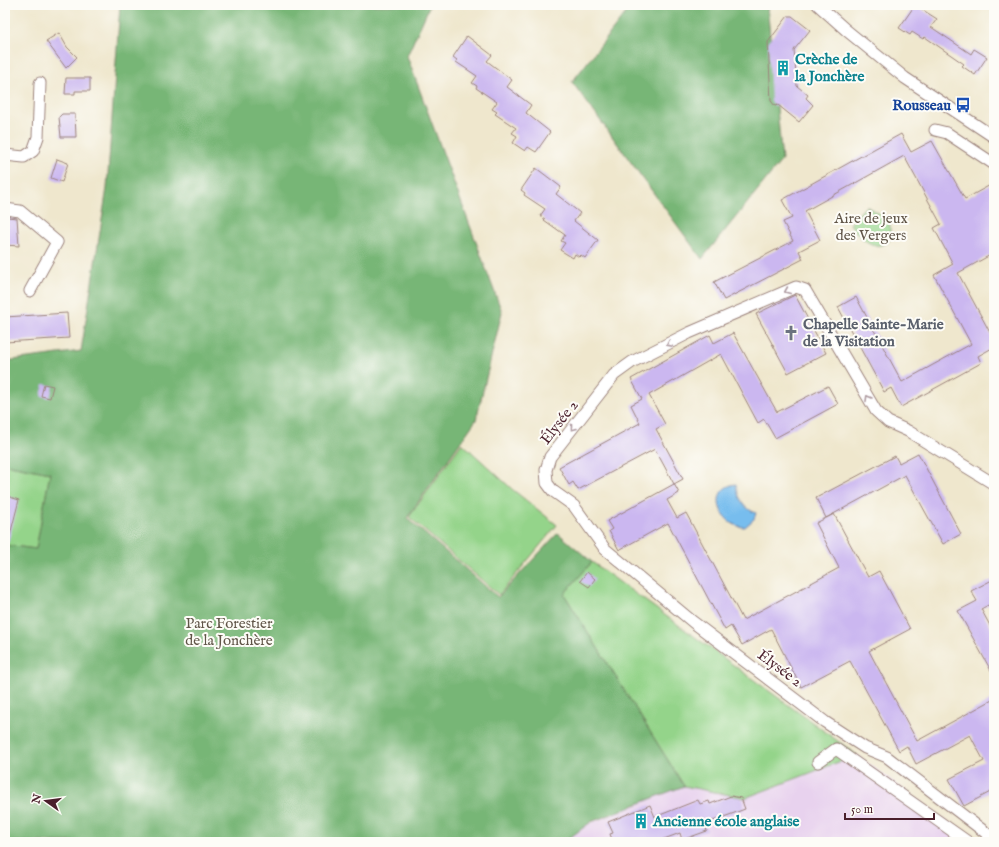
<svg xmlns="http://www.w3.org/2000/svg" width="999" height="847" font-family="'IM FELL English',serif">
  <rect width="100%" height="100%" fill="#fdfcf7"/>
  <filter id="ink" filterUnits="userSpaceOnUse"><feTurbulence type="fractalNoise" baseFrequency=".025" numOctaves="2"/><feDisplacementMap in="SourceGraphic" scale="8" xChannelSelector="R" yChannelSelector="G"/><feConvolveMatrix kernelMatrix="1 2 1 2 8 2 1 2 1" color-interpolation-filters="sRGB"/></filter>
  <filter id="wash" filterUnits="userSpaceOnUse"><feTurbulence type="fractalNoise" baseFrequency=".012" numOctaves="4" result="noise"/><feDisplacementMap in="SourceGraphic" scale="16" xChannelSelector="R" yChannelSelector="G"/><feGaussianBlur stdDeviation="0.9" result="paint"/><feColorMatrix in="noise" values="0 0 0 0 0 0 0 0 0 0 0 0 0 0 0 0 0 1.4 0 .05"/><feComposite in="paint" operator="in"/></filter>
  <g filter="url(#wash)">
    <rect width="100%" height="100%" fill="#efe7cd"/>
    <!-- built -->
    <path fill="#e8d2ee" d="M 857,755 L 975,842 L 543,842 L 684,786 L 745,798 Z"/>
    <!-- green -->
    <g fill="#94d48a" stroke="#6f7a5a">
      <path d="M 866,206 L 880,214 L 890,225 L 890,240 C 876,255 858,236 850,224 Z"/>
      <path d="M 462,443 L 512,489 L 557,525 L 499,595 L 409,517 Z"/>
      <path d="M 5,464 L 50,473 L 36,549 L 5,545 Z"/>
      <path d="M 592,562 L 857,755 L 745,798 L 684,786 L 564,594 Z"/>
    </g>
    <!-- forest -->
    <g fill="#77b676" stroke="#606a50">
      <path d="M 120,5 L 430,5 L 407,56 L 502,312 L 476,420 L 407,518 L 498,597 L 558,533 L 592,562 L 564,594 L 684,786 L 591,822 L 564,842 L 5,842 L 5,545 L 36,549 L 50,473 L 5,464 L 5,361 L 81,351 L 107,188 Z"/>
      <path d="M 632,5 L 767,5 L 782,160 L 702,259 L 572,82 Z"/>
    </g>
    <!-- water -->
    <path fill="#77bdee" stroke="#606e8c" d="M 736,484 C 737,496 744,509 756,513 L 754,519 L 745,527 C 720,527 706,488 736,484 Z"/>
    <g id="blocks">
      <!-- building -->
      <g fill="#cbb7f0">
        <path d="M 915,5 L 937,19 L 931,27 L 971,54 L 974,49 L 987,57 L 975,75 L 962,66 L 964,64 L 925,37 L 923,39 L 912,32 L 910,35 L 899,28 Z"/>
        <path d="M 788,16 L 792,16 L 810,30 L 794,50 L 797,86 L 808,95 L 806,98 L 813,105 L 799,122 L 778,105 L 775,106 L 771,101 L 768,42 Z"/>
        <path d="M 59,33 L 67,47 L 77,57 L 66,68 L 46,41 Z"/>
        <path d="M 467,36 L 492,55 L 487,61 L 512,80 L 507,87 L 531,105 L 526,113 L 550,132 L 536,152 L 528,147 L 525,151 L 513,143 L 517,136 L 512,133 L 516,128 L 495,114 L 497,112 L 492,109 L 497,102 L 476,88 L 477,86 L 472,83 L 477,76 L 456,62 L 457,60 L 453,57 Z"/>
        <path d="M 66,78 L 90,78 L 90,91 L 75,91 L 75,94 L 65,94 Z"/>
        <path d="M 62,114 L 75,114 L 76,137 L 61,137 L 59,117 Z"/>
        <path d="M 901,134 L 911,152 L 932,141 L 965,199 L 994,183 L 994,253 L 958,273 L 994,340 L 994,347 L 978,356 L 981,363 L 901,407 L 891,388 L 884,392 L 838,307 L 856,297 L 902,382 L 971,344 L 934,275 L 953,264 L 934,228 L 941,224 L 904,156 L 805,211 L 820,240 L 799,251 L 803,259 L 724,300 L 714,282 L 793,241 L 783,222 L 792,218 L 782,200 Z"/>
        <path d="M 57,159 L 68,163 L 62,182 L 51,178 Z"/>
        <path d="M 536,168 L 561,187 L 556,194 L 580,213 L 574,221 L 598,240 L 585,258 L 581,255 L 579,257 L 575,254 L 573,258 L 560,250 L 565,243 L 561,241 L 565,235 L 544,220 L 545,219 L 540,216 L 545,209 L 524,195 L 525,193 L 521,190 Z"/>
        <path d="M 7,217 L 17,218 L 19,246 L 5,245 L 5,219 Z"/>
        <path d="M 795,295 L 826,353 L 788,373 L 756,314 Z"/>
        <path d="M 67,313 L 69,338 L 5,342 L 5,317 Z"/>
        <path d="M 733,333 L 777,412 L 828,386 L 838,404 L 775,438 L 764,419 L 758,423 L 721,354 L 649,395 L 665,424 L 656,429 L 683,479 L 674,484 L 655,449 L 578,490 L 573,482 L 569,485 L 559,467 L 640,423 L 631,405 L 642,399 L 631,379 L 710,335 L 714,343 Z"/>
        <path d="M 44,384 L 53,386 L 50,398 L 41,396 Z"/>
        <path d="M 918,453 L 961,534 L 943,544 L 905,475 L 826,518 L 816,498 L 895,456 L 899,463 Z"/>
        <path d="M 674,484 L 679,493 L 667,500 L 677,518 L 686,513 L 743,620 L 839,568 L 816,523 L 834,514 L 868,577 L 879,571 L 910,629 L 869,651 L 917,741 L 994,699 L 994,790 L 964,806 L 949,779 L 984,761 L 970,735 L 916,764 L 907,746 L 899,751 L 850,661 L 801,687 L 771,629 L 742,645 L 731,626 L 725,630 L 668,523 L 619,550 L 609,531 L 612,529 L 607,521 Z"/>
        <path d="M 7,496 L 19,500 L 8,543 L 5,542 L 5,503 Z"/>
        <path d="M 587,572 L 595,579 L 589,587 L 580,581 Z"/>
        <path d="M 994,579 L 994,602 L 981,609 L 994,633 L 994,676 L 958,611 L 977,601 L 971,591 Z"/>
        <path d="M 731,796 L 741,798 L 745,809 L 705,824 L 707,831 L 682,840 L 680,833 L 656,842 L 613,842 L 610,834 L 613,833 L 608,822 L 650,805 L 655,817 L 698,800 L 700,804 L 709,801 L 710,804 Z"/>
      </g>
    </g>
  </g>
  <g filter="url(#ink)">
    <use href="#blocks" fill-opacity="0" stroke="#9c837c" stroke-width="1"/>
    <g fill="none" stroke-linecap="round" stroke-linejoin="round">
      <!-- minor casing -->
      <g stroke="#9c837c" stroke-width="13">
        <g id="minor">
          <path d="M 818,5 L 846,30 L 905,78 L 994,137"/>
          <path d="M 935,130 L 947,133 L 994,164"/>
          <path d="M 5,155 L 24,157 L 33,151 L 38,137 L 40,83"/>
          <path d="M 5,209 L 20,211 L 57,242 L 30,291"/>
          <path d="M 994,484 L 908,431 L 888,422 L 876,411 L 805,290 L 796,287 L 689,333 L 632,362 L 614,375 L 550,457 L 546,470 L 547,483 L 553,491 L 574,506 L 605,549 L 693,622 L 825,722 L 865,748 L 887,757 L 994,839"/>
          <path d="M 818,762 L 836,749 L 968,842"/>
        </g>
      </g>
      <!-- minor -->
      <use href="#minor" stroke="#fff" stroke-width="11"/>
    </g>
    <!-- one-way arrows -->
    <defs><path id="oneway-chevron" d="M-2-3.5L2.5 0L-2 3.5" fill="none" stroke-width="1.6" stroke-linecap="round" stroke-linejoin="round"/></defs>
    <g stroke="#ae9aa0">
      <use href="#oneway-chevron" transform="translate(787 291) rotate(157)"/>
      <use href="#oneway-chevron" transform="translate(669 344) rotate(153)"/>
      <use href="#oneway-chevron" transform="translate(868 398) rotate(-120)"/>
      <use href="#oneway-chevron" transform="translate(573 428) rotate(128)"/>
    </g>
  </g>
  <!-- icons -->
  <defs>
    <g id="building-bare" transform="scale(1.2)"><path d="M-4-6H4V6H1V3H-1V6H-4ZM-2.5-4.3h1.7v1.8h-1.7ZM.8-4.3h1.7v1.8H.8ZM-2.5-1h1.7V.8h-1.7ZM.8-1h1.7V.8H.8Z" fill="#0f9aa8" stroke="#fdfcf7" stroke-width="2.5" paint-order="stroke"/></g>
    <g id="bus-bare" transform="scale(1.2)"><path d="M-5-6H5V4H4V6H2V4H-2V6H-4V4H-5ZM-3.5-4V0h7V-4ZM-3.5 1.2v1.5H-2V1.2ZM2 1.2v1.5H3.5V1.2Z" fill="#1a4fb4" stroke="#fdfcf7" stroke-width="2.5" paint-order="stroke"/></g>
    <g id="church-bare" transform="scale(1.2)"><path d="M-1.2-6h2.4v3.5h3.3v2.4h-3.3V6h-2.4V-.1h-3.3v-2.4h3.3Z" fill="#6b7280" stroke="#fdfcf7" stroke-width="2.5" paint-order="stroke"/></g>
  </defs>
  <g fill-rule="evenodd">
    <use href="#building-bare" x="783" y="68"/>
    <use href="#bus-bare" x="963" y="105"/>
    <use href="#church-bare" x="791" y="333"/>
    <use href="#building-bare" x="641" y="821"/>
  </g>
  <g text-anchor="middle" stroke-width="4" stroke-linejoin="round" paint-order="stroke">
    <!-- culture labels -->
    <g font-size="15" font-weight="bold" fill="#0d838f" stroke="#fdfcf7" text-anchor="start">
      <text x="795" y="64">Crèche de<tspan x="795" dy="17">la Jonchère</tspan></text>
      <text x="653" y="826">Ancienne école anglaise</text>
    </g>
    <!-- transit labels -->
    <g font-size="15" font-weight="bold" fill="#164399" stroke="#fdfcf7" text-anchor="end">
      <text x="951" y="110">Rousseau</text>
    </g>
    <!-- park labels -->
    <g font-size="15" fill="#605548" stroke="#fdfcf7">
      <text x="871" y="223">Aire de jeux<tspan x="871" dy="17">des Vergers</tspan></text>
      <text x="229" y="628">Parc Forestier<tspan x="229" dy="17">de la Jonchère</tspan></text>
    </g>
    <!-- worship labels -->
    <g font-size="15" font-weight="bold" fill="#5b616d" stroke="#fdfcf7" text-anchor="start">
      <text x="803" y="329">Chapelle Sainte-Marie<tspan x="803" dy="17">de la Visitation</tspan></text>
    </g>
    <!-- street labels -->
    <g font-size="15" fill="#4a1f2b" stroke="#fdfcf7">
      <text transform="translate(559 422) rotate(-52)" y="5">Élysée 2</text>
      <text transform="translate(780 668) rotate(37)" y="5">Élysée 2</text>
    </g>
  </g>
  <!-- margin -->
  <rect width="999" height="847" fill="none" stroke="#fdfcf7" stroke-width="20"/>
  <!-- north arrow -->
  <g transform="translate(46 801) rotate(284)" stroke="#fdfcf7" stroke-width="3" paint-order="stroke">
  <path d="M0-3L7 15L0 10L-7 15Z" fill="#4a1f2b"/>
  <text y="-6" font-size="11" font-weight="bold" text-anchor="middle" fill="#4a1f2b">N</text>
  </g>
  <!-- scale -->
  <path d="M845 813v6h89v-6" fill="none" stroke="#4a1f2b" stroke-width="2"/>
  <text x="851" y="813" font-size="12" fill="#4a1f2b" stroke="#fdfcf7" stroke-width="3" paint-order="stroke">50 m</text>
</svg>
